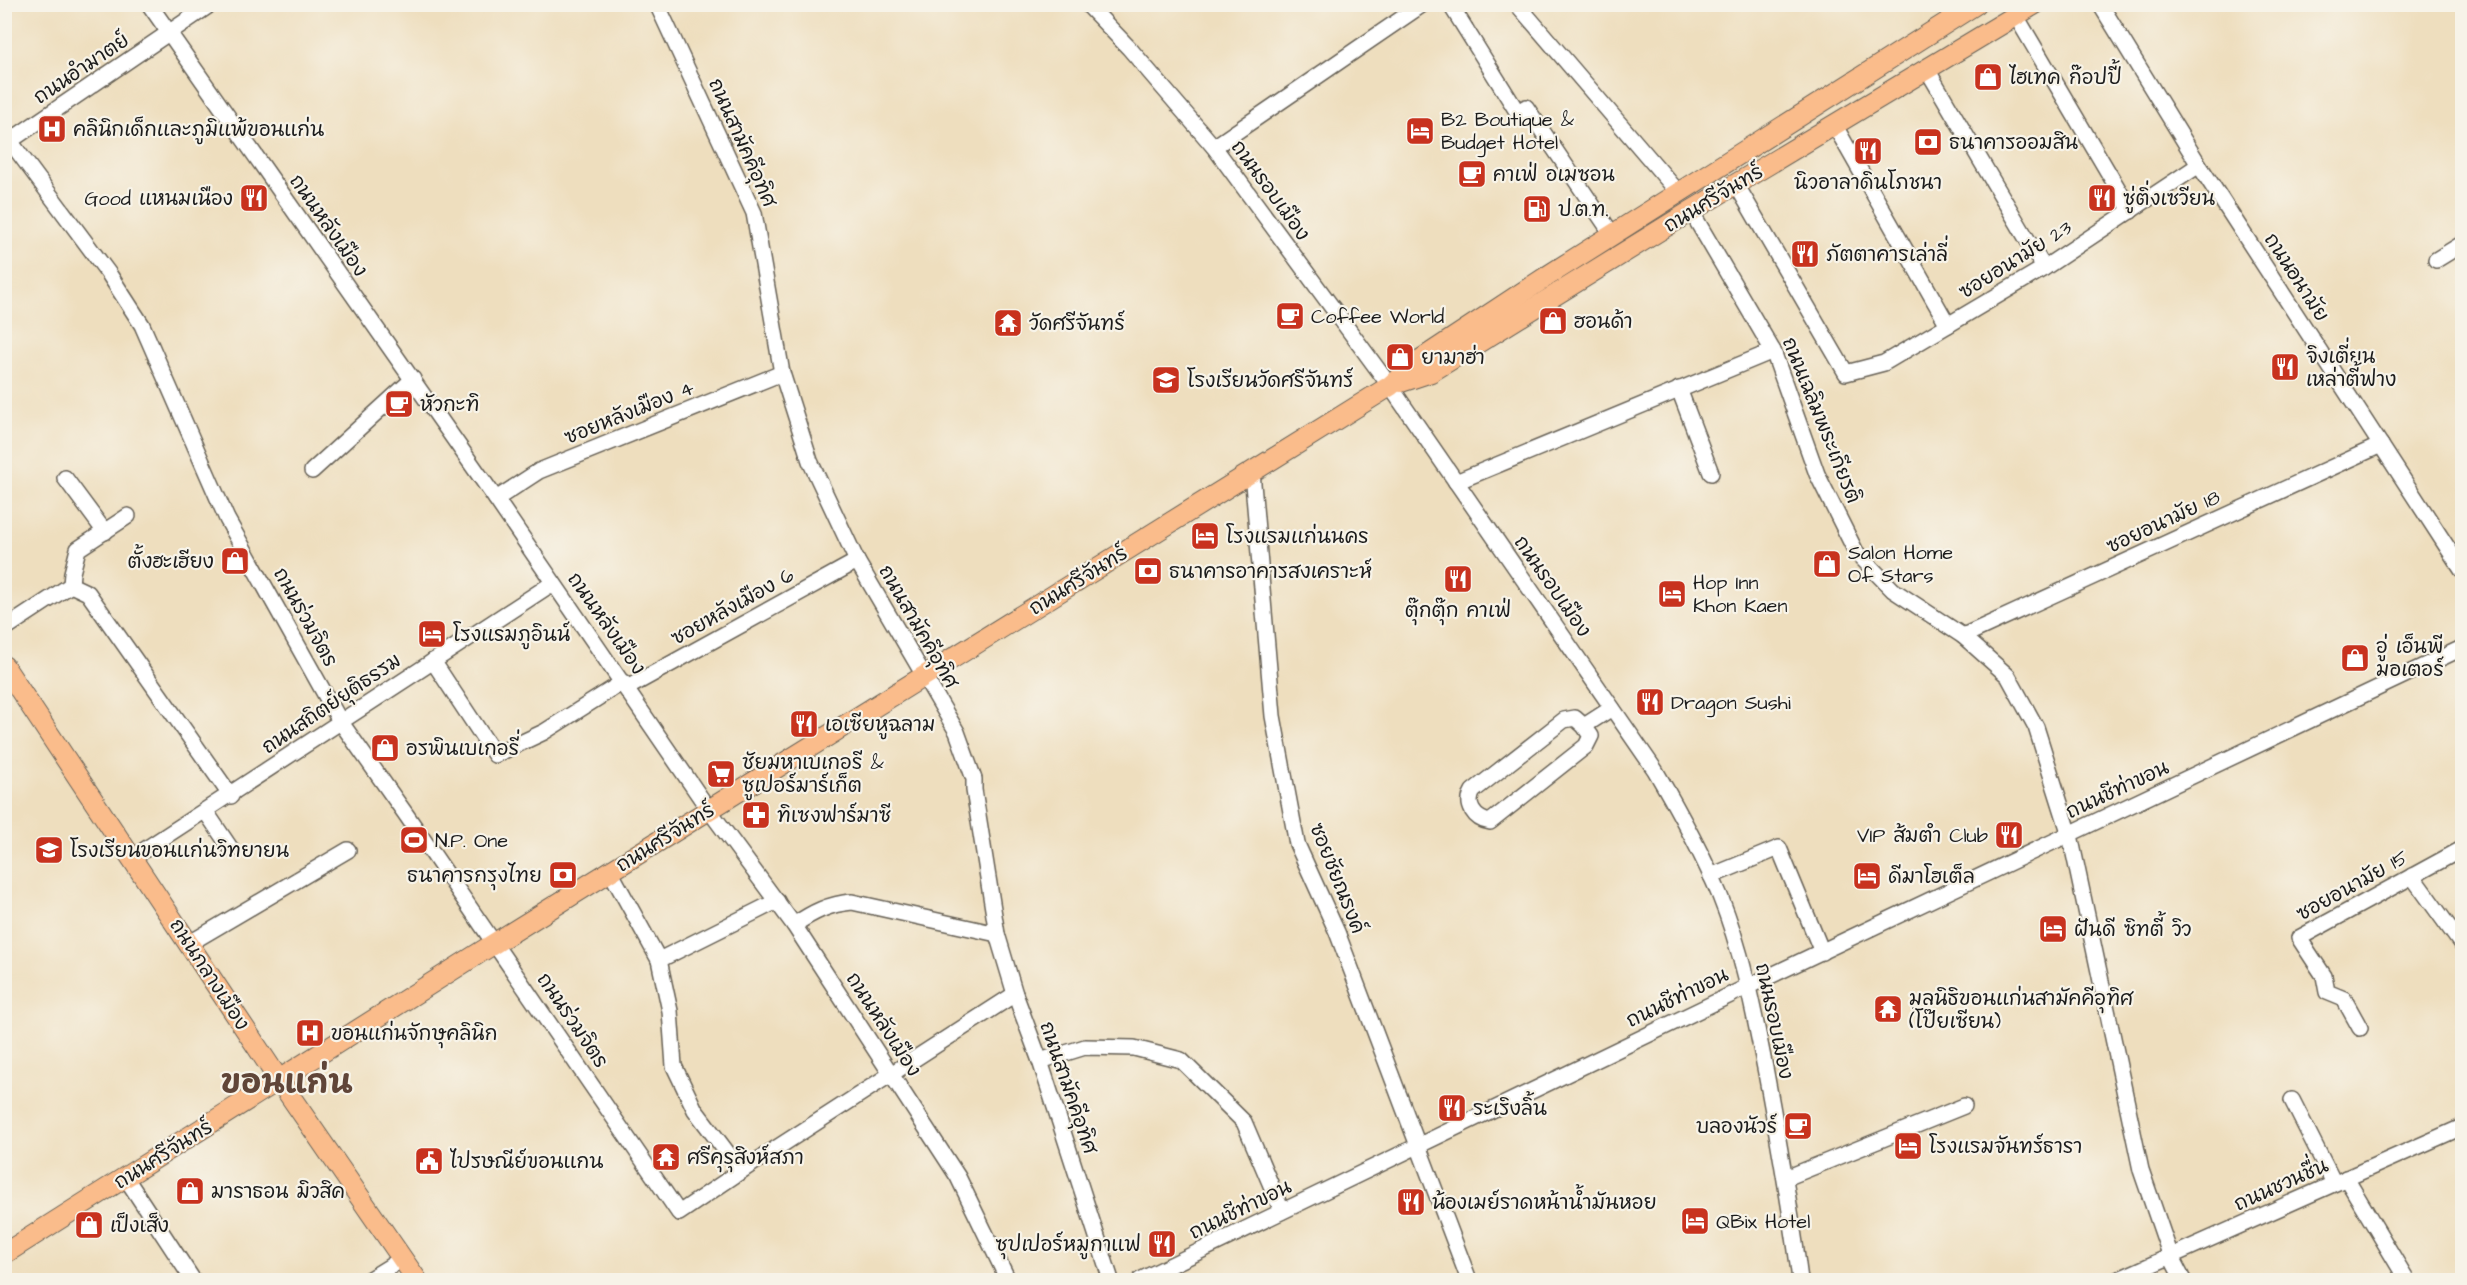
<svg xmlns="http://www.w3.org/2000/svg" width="2467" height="1285" font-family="'Architects Daughter','Playpen Sans Thai',sans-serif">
  <rect width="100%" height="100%" fill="#f7f3e8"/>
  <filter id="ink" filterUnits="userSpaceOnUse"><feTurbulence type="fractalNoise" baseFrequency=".0167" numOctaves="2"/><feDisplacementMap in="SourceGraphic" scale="12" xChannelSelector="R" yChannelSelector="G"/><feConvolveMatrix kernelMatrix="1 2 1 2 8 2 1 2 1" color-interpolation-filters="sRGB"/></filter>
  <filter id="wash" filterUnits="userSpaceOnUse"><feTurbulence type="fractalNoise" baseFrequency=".008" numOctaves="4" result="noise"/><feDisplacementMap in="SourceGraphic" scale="24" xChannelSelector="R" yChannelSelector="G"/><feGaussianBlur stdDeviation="1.35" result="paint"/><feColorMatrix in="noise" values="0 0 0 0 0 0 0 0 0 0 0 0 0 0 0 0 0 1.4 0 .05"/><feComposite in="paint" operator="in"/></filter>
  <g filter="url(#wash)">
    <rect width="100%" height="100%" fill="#eedebe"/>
  </g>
  <g filter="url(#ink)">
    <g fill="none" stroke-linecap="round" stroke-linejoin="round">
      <!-- minor casing -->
      <g stroke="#666055" stroke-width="18">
        <g id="minor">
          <path d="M 149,4 L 496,499 L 709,810 L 794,925 L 958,1177 L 1008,1280"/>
          <path d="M 657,4 L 754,213 L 782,373 L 810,461 L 857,561 L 957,732 L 974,779 L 974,790 L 997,934 L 1015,994 L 1040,1061 L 1111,1280"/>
          <path d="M 1087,4 L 1129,48 L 1214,147 L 1390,386 L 1655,770 C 1679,811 1702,853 1720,896 C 1743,953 1754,1013 1766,1073 C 1779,1143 1791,1209 1800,1280"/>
          <path d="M 1450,4 L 1518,113 L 1526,107 L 1612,234"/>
          <path d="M 1517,4 L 1678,192"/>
          <path d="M 2100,4 L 2199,165 L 2462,570"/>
          <path d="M 2016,16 L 2131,211"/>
          <path d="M 1928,71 L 2044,268"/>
          <path d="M 1835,126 L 1948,325"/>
          <path d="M 10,141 L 109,274 L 142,325 L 227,519 L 340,721 L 407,816 L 679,1213 L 741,1171 L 1015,994"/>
          <path d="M 4,145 L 211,4"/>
          <path d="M 1214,147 L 1423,4"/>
          <path d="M 1736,184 L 1846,373 L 1884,363 L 2044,268 L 2199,165"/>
          <path d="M 1691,211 L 1773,351 L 1817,474 L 1856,552 L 1893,590 L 1963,636 L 2008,676 L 2036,727 L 2070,835 L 2141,1170 L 2171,1257 L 2183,1280"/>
          <path d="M 2436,260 L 2462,244"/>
          <path d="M 1679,389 L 1711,473"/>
          <path d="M 312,471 L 413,379"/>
          <path d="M 1252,472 L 1273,716 L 1297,844 L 1337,932 L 1469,1280"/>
          <path d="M 65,478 L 105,532"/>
          <path d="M 1456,482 L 1773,351"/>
          <path d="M 496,499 L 539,471 L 782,373"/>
          <path d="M 71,585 L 72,573 L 78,549 L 128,516"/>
          <path d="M 4,629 L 71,585 L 88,593 L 231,796"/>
          <path d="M 1963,636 L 2381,445"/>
          <path d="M 433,661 L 495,755 L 544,732 L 623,682"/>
          <path d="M 627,688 L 857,561"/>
          <path d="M 1584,726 L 1575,718 L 1564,720 L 1473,791 C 1465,805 1474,819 1490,822 L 1586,746 L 1591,736 L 1584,726 L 1612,708"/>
          <path d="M 206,812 L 231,849"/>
          <path d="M 132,858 L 553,583"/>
          <path d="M 610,871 L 659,960 L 670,1011 L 674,1066 L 695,1110 L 741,1171"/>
          <path d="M 1711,876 L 1779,848 L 1822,952"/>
          <path d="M 2412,876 L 2462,945"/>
          <path d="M 794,925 C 813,912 829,904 852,902 L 997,934"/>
          <path d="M 190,943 L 348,850"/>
          <path d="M 659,960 L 777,901"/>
          <path d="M 2360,1028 L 2344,999 L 2327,992 L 2324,976 L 2299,938 L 2462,849"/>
          <path d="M 1040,1061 L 1085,1047 L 1134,1048 L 1181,1060 L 1244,1122 L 1282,1211"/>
          <path d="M 2292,1100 L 2334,1183"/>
          <path d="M 126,1178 L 193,1280"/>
          <path d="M 1786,1178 L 1964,1106"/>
          <path d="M 2346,1178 L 2407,1280"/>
          <path d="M 368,1280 L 402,1259"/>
          <path d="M 1140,1280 L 1749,986 L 2462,648"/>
          <path d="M 2117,1280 L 2462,1127"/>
        </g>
      </g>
      <!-- major casing -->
      <g stroke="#666055" stroke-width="22">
        <g id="major">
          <path d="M 1401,382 L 1431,372 L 1691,211 L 2035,4"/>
          <path d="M 4,666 L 279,1080 L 417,1280"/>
          <path d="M 4,1254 L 495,943 L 1390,386 L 1417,362 L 1549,275 L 1976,4"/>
        </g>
      </g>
      <!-- minor -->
      <use href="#minor" stroke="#fff" stroke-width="15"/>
      <!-- major -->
      <use href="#major" stroke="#fabc8b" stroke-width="20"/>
    </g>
  </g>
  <!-- icons -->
  <defs>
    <g id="shop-square" transform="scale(1.5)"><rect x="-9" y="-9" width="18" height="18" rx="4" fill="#c8321e" stroke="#f7f3e8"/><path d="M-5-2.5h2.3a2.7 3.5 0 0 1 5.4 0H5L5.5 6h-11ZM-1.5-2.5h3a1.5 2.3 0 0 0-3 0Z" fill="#fff"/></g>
    <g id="hospital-square" transform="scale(1.5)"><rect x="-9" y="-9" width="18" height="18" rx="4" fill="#c8321e" stroke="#f7f3e8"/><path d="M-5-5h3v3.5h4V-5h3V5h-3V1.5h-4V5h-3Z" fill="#fff"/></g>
    <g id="hotel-square" transform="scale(1.5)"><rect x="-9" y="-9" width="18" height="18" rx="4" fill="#c8321e" stroke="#f7f3e8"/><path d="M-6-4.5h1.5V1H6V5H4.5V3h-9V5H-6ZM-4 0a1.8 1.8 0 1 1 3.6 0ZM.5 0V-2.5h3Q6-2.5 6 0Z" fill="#fff"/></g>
    <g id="bank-square" transform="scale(1.5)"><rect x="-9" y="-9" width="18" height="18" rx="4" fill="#c8321e" stroke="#f7f3e8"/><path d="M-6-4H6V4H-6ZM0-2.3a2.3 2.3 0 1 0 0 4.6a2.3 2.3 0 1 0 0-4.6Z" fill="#fff"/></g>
    <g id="restaurant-square" transform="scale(1.5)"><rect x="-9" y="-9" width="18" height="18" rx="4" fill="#c8321e" stroke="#f7f3e8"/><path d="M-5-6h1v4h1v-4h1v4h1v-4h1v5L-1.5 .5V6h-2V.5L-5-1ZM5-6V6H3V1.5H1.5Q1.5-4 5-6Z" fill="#fff"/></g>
    <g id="cafe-square" transform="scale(1.5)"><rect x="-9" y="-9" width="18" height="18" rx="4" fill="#c8321e" stroke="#f7f3e8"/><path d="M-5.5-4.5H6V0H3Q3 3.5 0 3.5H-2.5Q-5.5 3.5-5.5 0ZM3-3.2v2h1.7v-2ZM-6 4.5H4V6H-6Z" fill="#fff"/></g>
    <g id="fuel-square" transform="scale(1.5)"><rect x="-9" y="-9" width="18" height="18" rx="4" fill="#c8321e" stroke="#f7f3e8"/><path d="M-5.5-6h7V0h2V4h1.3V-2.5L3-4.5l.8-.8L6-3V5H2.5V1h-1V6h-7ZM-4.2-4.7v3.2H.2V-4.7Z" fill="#fff"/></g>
    <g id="temple-square" transform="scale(1.5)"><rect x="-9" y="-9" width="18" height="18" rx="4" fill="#c8321e" stroke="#f7f3e8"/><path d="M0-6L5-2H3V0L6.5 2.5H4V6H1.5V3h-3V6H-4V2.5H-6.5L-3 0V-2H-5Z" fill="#fff"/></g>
    <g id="school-square" transform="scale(1.5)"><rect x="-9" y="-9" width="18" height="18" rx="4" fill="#c8321e" stroke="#f7f3e8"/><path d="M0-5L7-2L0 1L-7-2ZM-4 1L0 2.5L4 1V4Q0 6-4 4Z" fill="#fff"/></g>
    <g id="supermarket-square" transform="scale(1.5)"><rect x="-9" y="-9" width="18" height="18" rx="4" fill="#c8321e" stroke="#f7f3e8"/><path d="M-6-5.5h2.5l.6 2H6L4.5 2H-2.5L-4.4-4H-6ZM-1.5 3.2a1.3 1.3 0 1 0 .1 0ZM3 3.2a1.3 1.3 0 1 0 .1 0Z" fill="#fff"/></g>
    <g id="pharmacy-square" transform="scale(1.5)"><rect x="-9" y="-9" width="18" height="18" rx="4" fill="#c8321e" stroke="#f7f3e8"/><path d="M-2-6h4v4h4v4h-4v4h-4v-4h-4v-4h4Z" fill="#fff"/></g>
    <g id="stadium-square" transform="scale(1.5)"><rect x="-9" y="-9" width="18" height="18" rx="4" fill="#c8321e" stroke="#f7f3e8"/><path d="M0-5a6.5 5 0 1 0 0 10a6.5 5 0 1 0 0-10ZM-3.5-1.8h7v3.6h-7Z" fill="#fff"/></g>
    <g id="civic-square" transform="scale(1.5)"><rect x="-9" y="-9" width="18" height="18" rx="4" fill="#c8321e" stroke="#f7f3e8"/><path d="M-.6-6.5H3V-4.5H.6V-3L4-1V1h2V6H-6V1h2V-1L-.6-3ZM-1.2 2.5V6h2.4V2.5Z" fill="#fff"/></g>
  </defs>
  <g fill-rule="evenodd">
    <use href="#shop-square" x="1988" y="77"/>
    <use href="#hospital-square" x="52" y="129"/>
    <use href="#hotel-square" x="1420" y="131"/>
    <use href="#bank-square" x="1928" y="142"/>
    <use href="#restaurant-square" x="1868" y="151"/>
    <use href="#cafe-square" x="1472" y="174"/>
    <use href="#restaurant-square" x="254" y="198"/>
    <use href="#restaurant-square" x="2102" y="198"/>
    <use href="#fuel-square" x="1537" y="209"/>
    <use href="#restaurant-square" x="1805" y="254"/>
    <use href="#cafe-square" x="1290" y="316"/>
    <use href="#shop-square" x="1553" y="321"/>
    <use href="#temple-square" x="1008" y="323"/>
    <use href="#shop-square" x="1400" y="357"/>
    <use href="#restaurant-square" x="2285" y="367"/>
    <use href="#school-square" x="1166" y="380"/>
    <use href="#cafe-square" x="399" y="404"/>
    <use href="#hotel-square" x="1205" y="536"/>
    <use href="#shop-square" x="235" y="561"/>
    <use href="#shop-square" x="1827" y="564"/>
    <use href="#bank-square" x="1148" y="571"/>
    <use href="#restaurant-square" x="1458" y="579"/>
    <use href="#hotel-square" x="1672" y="594"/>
    <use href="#hotel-square" x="432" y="634"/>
    <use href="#shop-square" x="2355" y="658"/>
    <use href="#restaurant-square" x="1650" y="702"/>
    <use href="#restaurant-square" x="804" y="724"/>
    <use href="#shop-square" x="385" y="748"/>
    <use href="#supermarket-square" x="721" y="774"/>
    <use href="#pharmacy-square" x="756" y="815"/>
    <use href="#restaurant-square" x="2009" y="835"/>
    <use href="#stadium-square" x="414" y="840"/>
    <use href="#school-square" x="49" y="850"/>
    <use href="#bank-square" x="563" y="875"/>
    <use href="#hotel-square" x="1867" y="876"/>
    <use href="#hotel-square" x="2053" y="929"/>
    <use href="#temple-square" x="1888" y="1009"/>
    <use href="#hospital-square" x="310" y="1033"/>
    <use href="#restaurant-square" x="1452" y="1108"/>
    <use href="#cafe-square" x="1798" y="1126"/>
    <use href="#hotel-square" x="1908" y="1146"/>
    <use href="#temple-square" x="666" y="1157"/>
    <use href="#civic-square" x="429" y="1161"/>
    <use href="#shop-square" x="190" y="1191"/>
    <use href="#restaurant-square" x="1411" y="1202"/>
    <use href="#hotel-square" x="1695" y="1221"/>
    <use href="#shop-square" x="89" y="1225"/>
    <use href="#restaurant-square" x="1162" y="1244"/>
  </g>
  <g text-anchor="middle" stroke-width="4.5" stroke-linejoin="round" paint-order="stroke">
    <!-- street labels -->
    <g font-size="20" fill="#1c1c1c" stroke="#f7f3e8">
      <text transform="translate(81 68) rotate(-34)" y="7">ถนนอำมาตย์</text>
      <text transform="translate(743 142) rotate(66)" y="7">ถนนสามัคคีอุทิศ</text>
      <text transform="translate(1271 190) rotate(54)" y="7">ถนนรอบเมือง</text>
      <text transform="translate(1713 198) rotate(-31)" y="7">ถนนศรีจันทร์</text>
      <text transform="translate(329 225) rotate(55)" y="7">ถนนหลังเมือง</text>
      <text transform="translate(2015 259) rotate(-32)" y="7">ซอยอนามัย 23</text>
      <text transform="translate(2297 277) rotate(57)" y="7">ถนนอนามัย</text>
      <text transform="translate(629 412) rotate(-22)" y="7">ซอยหลังเมือง 4</text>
      <text transform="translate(1822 420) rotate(68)" y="7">ถนนเฉลิมพระเกียรติ</text>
      <text transform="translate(2163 521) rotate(-25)" y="7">ซอยอนามัย 18</text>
      <text transform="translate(1078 580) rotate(-32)" y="7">ถนนศรีจันทร์</text>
      <text transform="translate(1553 586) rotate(55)" y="7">ถนนรอบเมือง</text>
      <text transform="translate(732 606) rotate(-29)" y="7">ซอยหลังเมือง 6</text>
      <text transform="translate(306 617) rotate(61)" y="7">ถนนร่วมจิตร</text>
      <text transform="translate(607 623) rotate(55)" y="7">ถนนหลังเมือง</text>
      <text transform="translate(919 626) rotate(60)" y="7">ถนนสามัคคีอุทิศ</text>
      <text transform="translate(331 703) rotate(-34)" y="7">ถนนสถิตย์ยุติธรรม</text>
      <text transform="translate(2117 789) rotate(-25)" y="7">ถนนชีท่าขอน</text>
      <text transform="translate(665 837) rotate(-32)" y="7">ถนนศรีจันทร์</text>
      <text transform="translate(1338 878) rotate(68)" y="7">ซอยชัยณรงค์</text>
      <text transform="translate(2352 885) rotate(-29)" y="7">ซอยอนามัย 15</text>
      <text transform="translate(210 974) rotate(57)" y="7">ถนนกลางเมือง</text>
      <text transform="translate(1677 997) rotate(-26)" y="7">ถนนชีท่าขอน</text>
      <text transform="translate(573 1020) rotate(56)" y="7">ถนนร่วมจิตร</text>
      <text transform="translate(1775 1021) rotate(78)" y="7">ถนนรอบเมือง</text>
      <text transform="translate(884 1024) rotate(57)" y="7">ถนนหลังเมือง</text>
      <text transform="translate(1069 1087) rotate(71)" y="7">ถนนสามัคคีอุทิศ</text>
      <text transform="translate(163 1154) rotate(-32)" y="7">ถนนศรีจันทร์</text>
      <text transform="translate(2281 1184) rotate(-24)" y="7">ถนนชวนชื่น</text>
      <text transform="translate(1240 1209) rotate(-26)" y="7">ถนนชีท่าขอน</text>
    </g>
    <!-- poi labels -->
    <g font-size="20" fill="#1c1c1c" stroke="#f7f3e8" text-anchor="start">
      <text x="2009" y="84">ไฮเทค ก๊อปปี้</text>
      <text x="1441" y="126">B2 Boutique &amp;<tspan x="1441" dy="23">Budget Hotel</tspan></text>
      <text x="73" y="136">คลินิกเด็กและภูมิแพ้ขอนแก่น</text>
      <text x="1949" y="149">ธนาคารออมสิน</text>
      <text x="1493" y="181">คาเฟ่ อเมซอน</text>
      <text x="1868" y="189" text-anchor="middle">นิวอาลาดินโภชนา</text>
      <text x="233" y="205" text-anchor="end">Good แหนมเนือง</text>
      <text x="2123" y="205">ซู่ติ่งเซวียน</text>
      <text x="1558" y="216">ป.ต.ท.</text>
      <text x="1826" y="261">ภัตตาคารเล่าลี่</text>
      <text x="1311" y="323">Coffee World</text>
      <text x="1574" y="328">ฮอนด้า</text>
      <text x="1029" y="330">วัดศรีจันทร์</text>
      <text x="2306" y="363">จิงเตี่ยน<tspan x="2306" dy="23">เหล่าตี้ฟาง</tspan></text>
      <text x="1421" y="364">ยามาฮ่า</text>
      <text x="1187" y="387">โรงเรียนวัดศรีจันทร์</text>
      <text x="420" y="411">หัวกะทิ</text>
      <text x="1226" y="543">โรงแรมแก่นนคร</text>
      <text x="1848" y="559">Salon Home<tspan x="1848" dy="23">Of Stars</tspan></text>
      <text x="214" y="568" text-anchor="end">ตั้งฮะเฮียง</text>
      <text x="1169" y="578">ธนาคารอาคารสงเคราะห์</text>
      <text x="1693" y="589">Hop Inn<tspan x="1693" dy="23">Khon Kaen</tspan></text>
      <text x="1458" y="617" text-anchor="middle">ตุ๊กตุ๊ก คาเฟ่</text>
      <text x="453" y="641">โรงแรมภูอินน์</text>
      <text x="2376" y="653">อู่ เอ็นพี<tspan x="2376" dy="23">มอเตอร์</tspan></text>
      <text x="1671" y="709">Dragon Sushi</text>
      <text x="825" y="731">เอเซียหูฉลาม</text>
      <text x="406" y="755">อรพินเบเกอรี่</text>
      <text x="742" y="769">ชัยมหาเบเกอรี &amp;<tspan x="742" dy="23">ซูเปอร์มาร์เก็ต</tspan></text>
      <text x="777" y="822">ทิเซงฟาร์มาซี</text>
      <text x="1988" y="842" text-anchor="end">VIP ส้มตำ Club</text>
      <text x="435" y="847">N.P. One</text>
      <text x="70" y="857">โรงเรียนขอนแก่นวิทยายน</text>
      <text x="542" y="882" text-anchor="end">ธนาคารกรุงไทย</text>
      <text x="1888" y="883">ดีมาโฮเต็ล</text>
      <text x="2074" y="936">ฝันดี ซิทตี้ วิว</text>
      <text x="1909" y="1005">มูลนิธิขอนแก่นสามัคคีอุทิศ<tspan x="1909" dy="23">(โป๊ยเซียน)</tspan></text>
      <text x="331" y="1040">ขอนแก่นจักษุคลินิก</text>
      <text x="1473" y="1115">ระเริงลิ้น</text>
      <text x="1777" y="1133" text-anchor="end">บลองนัวร์</text>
      <text x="1929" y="1153">โรงแรมจันทร์ธารา</text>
      <text x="687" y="1164">ศรีคุรุสิงห์สภา</text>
      <text x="450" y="1168">ไปรษณีย์ขอนแกน</text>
      <text x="211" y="1198">มาราธอน มิวสิค</text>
      <text x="1432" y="1209">น้องเมย์ราดหน้าน้ำมันหอย</text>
      <text x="1716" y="1228">QBix Hotel</text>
      <text x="110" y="1232">เป็งเส็ง</text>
      <text x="1141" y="1251" text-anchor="end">ซุปเปอร์หมูกาแฟ</text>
    </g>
    <!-- town labels -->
    <g font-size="32" font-weight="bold" fill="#604538" stroke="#f7f3e8">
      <text x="287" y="1093">ขอนแก่น</text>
    </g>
  </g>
  <!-- margin -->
  <rect width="2467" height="1285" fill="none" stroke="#f7f3e8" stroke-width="24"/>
</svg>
